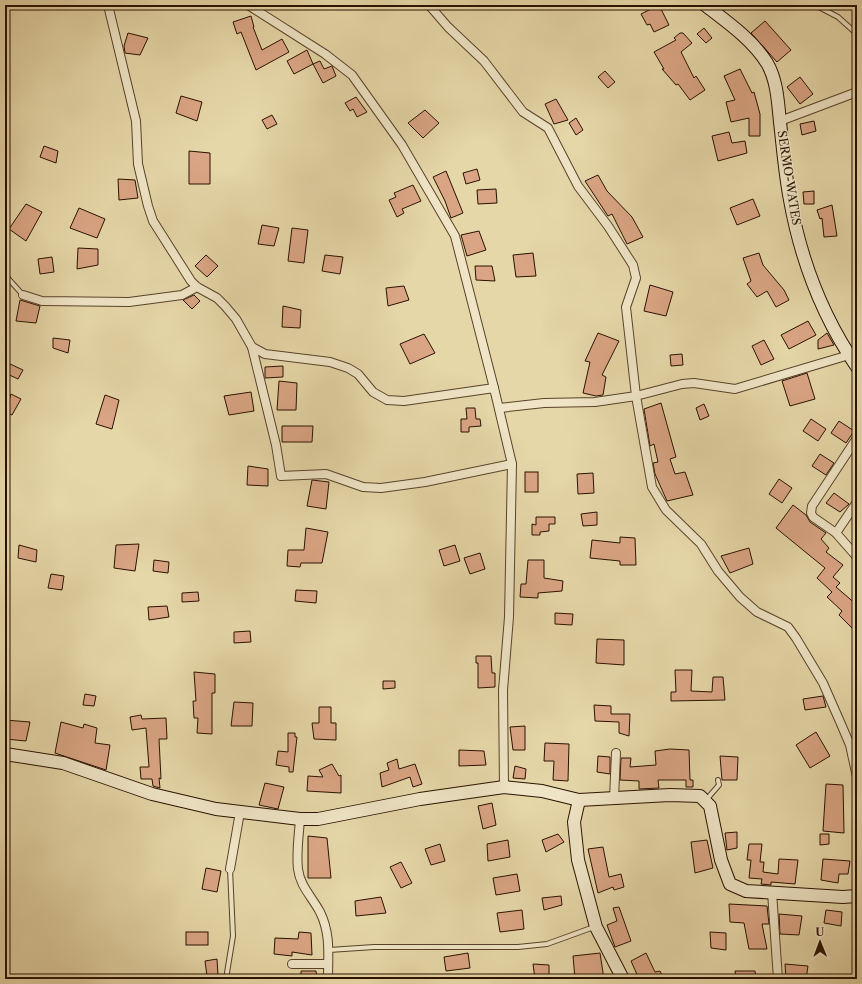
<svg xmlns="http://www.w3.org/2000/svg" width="862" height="984" font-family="'Libre Caslon Text',serif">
  <rect width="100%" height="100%" fill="#e6d7a8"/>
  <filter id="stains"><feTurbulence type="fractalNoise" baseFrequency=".005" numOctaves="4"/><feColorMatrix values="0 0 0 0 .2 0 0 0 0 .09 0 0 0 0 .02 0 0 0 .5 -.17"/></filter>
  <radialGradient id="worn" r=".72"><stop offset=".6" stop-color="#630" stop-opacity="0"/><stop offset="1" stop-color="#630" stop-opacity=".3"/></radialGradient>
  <!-- building -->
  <g fill="#daa584" stroke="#2a1100">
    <path d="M 659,5 L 669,25 L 654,32 L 650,24 L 647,25 L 641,14 Z"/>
    <path d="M 251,16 L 254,27 L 253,27 L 262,50 L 282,39 L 289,52 L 256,70 L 241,32 L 237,34 L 233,22 Z"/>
    <path d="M 765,21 L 791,50 L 777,62 L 751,33 Z"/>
    <path d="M 704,28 L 712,38 L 706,43 L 697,34 Z"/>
    <path d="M 128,33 L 148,38 L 140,55 L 125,53 L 124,46 Z"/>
    <path d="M 680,33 L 683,33 L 692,43 L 681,52 L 694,78 L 696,76 L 705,90 L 690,100 L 678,84 L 676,85 L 662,69 L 664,69 L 654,52 L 676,40 L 674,38 Z"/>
    <path d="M 307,50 L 313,64 L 294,74 L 287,61 Z"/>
    <path d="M 320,61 L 324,69 L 332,66 L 336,76 L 323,83 L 313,64 Z"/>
    <path d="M 740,69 L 752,93 L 754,92 L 760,114 L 760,136 L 749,136 L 749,118 L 731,122 L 726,102 L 735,100 L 724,76 Z"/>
    <path d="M 605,71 L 615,82 L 608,88 L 598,77 Z"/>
    <path d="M 800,77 L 813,94 L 800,104 L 787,87 Z"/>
    <path d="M 181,96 L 202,102 L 197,121 L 176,113 Z"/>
    <path d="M 356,97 L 367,112 L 357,117 L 353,109 L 350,111 L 345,103 Z"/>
    <path d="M 556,99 L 568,120 L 554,124 L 545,104 Z"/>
    <path d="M 425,110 L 439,123 L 423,138 L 408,123 Z"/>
    <path d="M 272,115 L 277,124 L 267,129 L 262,120 Z"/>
    <path d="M 576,118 L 583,130 L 576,135 L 569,123 Z"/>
    <path d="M 814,121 L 816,131 L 802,135 L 800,124 Z"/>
    <path d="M 729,132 L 732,143 L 745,141 L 747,153 L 718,161 L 712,136 Z"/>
    <path d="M 44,146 L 58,151 L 56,163 L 40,157 Z"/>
    <path d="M 189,151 L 210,153 L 210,184 L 189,184 Z"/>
    <path d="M 477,169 L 480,180 L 466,184 L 463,173 Z"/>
    <path d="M 446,171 L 463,213 L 451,218 L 445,201 L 433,177 Z"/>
    <path d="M 598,175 L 607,191 L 632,217 L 643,237 L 627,244 L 612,214 L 608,216 L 585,181 Z"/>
    <path d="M 118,179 L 135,180 L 138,198 L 119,200 Z"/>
    <path d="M 413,185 L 421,201 L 402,209 L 404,213 L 397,217 L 389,200 L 396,197 L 394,193 Z"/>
    <path d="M 496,189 L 497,203 L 478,204 L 477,190 Z"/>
    <path d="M 814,191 L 814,204 L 804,204 L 803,192 Z"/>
    <path d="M 753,199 L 760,216 L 737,225 L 730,208 Z"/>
    <path d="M 26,204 L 42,212 L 26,241 L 9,229 Z"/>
    <path d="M 832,205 L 837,236 L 824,237 L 822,218 L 820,219 L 817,210 Z"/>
    <path d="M 79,208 L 105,219 L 97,238 L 70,228 Z"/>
    <path d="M 262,225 L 279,228 L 274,246 L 258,244 Z"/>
    <path d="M 292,228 L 308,230 L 304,263 L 288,261 Z"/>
    <path d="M 479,231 L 486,250 L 467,256 L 461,235 Z"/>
    <path d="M 78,248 L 98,249 L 98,265 L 77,269 Z"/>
    <path d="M 533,253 L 536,276 L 516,277 L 513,255 Z"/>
    <path d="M 759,253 L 763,265 L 784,290 L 789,300 L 776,307 L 767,291 L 757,297 L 747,284 L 751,281 L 743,258 Z"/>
    <path d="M 206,255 L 218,266 L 207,277 L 195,266 Z"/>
    <path d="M 325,255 L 343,257 L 340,274 L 322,271 Z"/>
    <path d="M 52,257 L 54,272 L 40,274 L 38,259 Z"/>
    <path d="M 475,266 L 492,266 L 495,281 L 476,280 Z"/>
    <path d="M 650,285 L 673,292 L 666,316 L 644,311 Z"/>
    <path d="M 404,286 L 409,300 L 388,306 L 386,288 Z"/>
    <path d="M 194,295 L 200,301 L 192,309 L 183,300 Z"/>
    <path d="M 20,300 L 40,306 L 36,323 L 16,321 Z"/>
    <path d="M 283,306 L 301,310 L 300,328 L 282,327 Z"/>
    <path d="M 808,321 L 816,335 L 789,349 L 781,335 Z"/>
    <path d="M 598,333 L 619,341 L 602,375 L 606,377 L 603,395 L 596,396 L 583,393 L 590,362 L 585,361 Z"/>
    <path d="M 827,333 L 834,345 L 818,349 L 818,340 Z"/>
    <path d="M 424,334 L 435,353 L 410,364 L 400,344 Z"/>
    <path d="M 53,338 L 70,340 L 68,353 L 53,348 Z"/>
    <path d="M 764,340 L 774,359 L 761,365 L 752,346 Z"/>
    <path d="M 682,354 L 683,365 L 671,366 L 670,355 Z"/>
    <path d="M 8,363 L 23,370 L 18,379 L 5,373 Z"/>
    <path d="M 283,366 L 283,377 L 265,378 L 265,367 Z"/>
    <path d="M 807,373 L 815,399 L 790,406 L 782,381 Z"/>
    <path d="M 279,381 L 297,383 L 296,410 L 277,410 Z"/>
    <path d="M 251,392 L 254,411 L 229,415 L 224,396 Z"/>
    <path d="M 11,394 L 21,399 L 12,415 L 5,413 Z"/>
    <path d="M 105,395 L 119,400 L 112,429 L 96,424 Z"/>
    <path d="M 661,403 L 676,457 L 670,459 L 675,474 L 685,472 L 693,495 L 667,501 L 655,474 L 653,463 L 658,462 L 654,444 L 650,446 L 644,409 Z"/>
    <path d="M 704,404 L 709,416 L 700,420 L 696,408 Z"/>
    <path d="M 466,408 L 475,408 L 476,419 L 480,419 L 481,426 L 469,427 L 469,432 L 461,432 L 461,419 L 467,419 Z"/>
    <path d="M 811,419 L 826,429 L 818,441 L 803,431 Z"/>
    <path d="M 839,421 L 854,431 L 846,443 L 831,433 Z"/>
    <path d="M 282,426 L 313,426 L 312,442 L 282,442 Z"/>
    <path d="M 820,454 L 834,463 L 826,475 L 812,466 Z"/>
    <path d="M 248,466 L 268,469 L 268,486 L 247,485 Z"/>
    <rect x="525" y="472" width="13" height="20"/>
    <path d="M 593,473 L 594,493 L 578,494 L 577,474 Z"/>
    <path d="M 779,479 L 792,488 L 782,503 L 769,494 Z"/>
    <path d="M 312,480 L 329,482 L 326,509 L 307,506 Z"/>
    <path d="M 834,493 L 849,504 L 840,512 L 826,503 Z"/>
    <path d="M 793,505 L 806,515 L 810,522 L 826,533 L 821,539 L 829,548 L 826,552 L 843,565 L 833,577 L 840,583 L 836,587 L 857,605 L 857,633 L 839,615 L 842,611 L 827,597 L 832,592 L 817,578 L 825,568 L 776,528 Z"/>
    <path d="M 597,512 L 597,525 L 583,526 L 581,514 Z"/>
    <path d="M 536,517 L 555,517 L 555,524 L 549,524 L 549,531 L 540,532 L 540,535 L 532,535 L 532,524 L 536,525 Z"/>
    <path d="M 306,528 L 328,532 L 322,563 L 301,563 L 300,567 L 287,566 L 288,550 L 304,550 Z"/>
    <path d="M 620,537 L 635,538 L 636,565 L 620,565 L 620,561 L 590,558 L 592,540 L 620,543 Z"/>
    <path d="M 139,544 L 135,571 L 114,568 L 116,545 Z"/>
    <path d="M 19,545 L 37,550 L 36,562 L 18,558 Z"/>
    <path d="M 455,545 L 460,561 L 444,566 L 439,550 Z"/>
    <path d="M 749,548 L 753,564 L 730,573 L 721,556 Z"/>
    <path d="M 480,553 L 485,569 L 470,574 L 464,558 Z"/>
    <path d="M 154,560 L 169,562 L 168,573 L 153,571 Z"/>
    <path d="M 528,560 L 544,560 L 544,578 L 563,581 L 562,591 L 538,593 L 538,598 L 520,597 L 521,584 L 526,584 Z"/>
    <path d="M 51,574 L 64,576 L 62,590 L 48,588 Z"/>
    <path d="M 296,590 L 317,591 L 316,603 L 295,601 Z"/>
    <path d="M 198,592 L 199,601 L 182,602 L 182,593 Z"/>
    <path d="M 167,606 L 169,617 L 149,620 L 148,607 Z"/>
    <path d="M 555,613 L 573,614 L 572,625 L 555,624 Z"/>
    <path d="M 250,631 L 251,642 L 234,643 L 234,632 Z"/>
    <path d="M 597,639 L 624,640 L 624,665 L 596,663 Z"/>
    <path d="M 476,656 L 491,656 L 492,673 L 495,673 L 495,687 L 478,688 L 478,663 L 476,663 Z"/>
    <path d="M 675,670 L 692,670 L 691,691 L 712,692 L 713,677 L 723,677 L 725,700 L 671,701 L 671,692 L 676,692 Z"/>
    <path d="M 194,672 L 215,674 L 215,693 L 212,693 L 212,734 L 197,733 L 198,718 L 194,718 L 193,701 L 196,701 Z"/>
    <path d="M 383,681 L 395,681 L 395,688 L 383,689 Z"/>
    <path d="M 85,694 L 96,696 L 94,706 L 83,705 Z"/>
    <path d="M 823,696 L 826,707 L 805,710 L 803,699 Z"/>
    <path d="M 234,702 L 253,703 L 252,726 L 231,726 Z"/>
    <path d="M 594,705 L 611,706 L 611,714 L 630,714 L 629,736 L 619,733 L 619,722 L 595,721 Z"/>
    <path d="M 319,707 L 331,707 L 331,723 L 336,723 L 336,740 L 314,739 L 312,723 L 319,723 Z"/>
    <path d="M 141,715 L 142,719 L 166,718 L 167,739 L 159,739 L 161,779 L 159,778 L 160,788 L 153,786 L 152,779 L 141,779 L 140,767 L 149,767 L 146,728 L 132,730 L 130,717 Z"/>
    <path d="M 5,720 L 30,722 L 26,741 L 5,739 Z"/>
    <path d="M 61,722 L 83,728 L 84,724 L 97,728 L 95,743 L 110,745 L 106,770 L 55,753 Z"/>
    <path d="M 525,726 L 525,750 L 513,750 L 510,727 Z"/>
    <path d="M 816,732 L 830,756 L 810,768 L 796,745 Z"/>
    <path d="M 288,733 L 295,733 L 295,737 L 297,737 L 293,772 L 289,772 L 289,767 L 276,765 L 278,751 L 288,752 Z"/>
    <path d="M 545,743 L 569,744 L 568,781 L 553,780 L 554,761 L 544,761 Z"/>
    <path d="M 670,749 L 689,750 L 690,780 L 693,780 L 693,787 L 686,787 L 686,780 L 658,780 L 659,788 L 639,789 L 639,781 L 620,780 L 621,758 L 631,758 L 630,767 L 656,765 L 655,751 Z"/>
    <path d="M 459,750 L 484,751 L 486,765 L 459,766 Z"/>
    <path d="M 598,756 L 610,757 L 610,774 L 597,772 Z"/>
    <path d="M 720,756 L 738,757 L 737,780 L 722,780 Z"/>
    <path d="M 397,759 L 399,769 L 415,764 L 422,784 L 413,787 L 410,777 L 382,787 L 380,773 L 389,770 L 387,763 Z"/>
    <path d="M 332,764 L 339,776 L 341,775 L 341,793 L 307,791 L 308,776 L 323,777 L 319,770 Z"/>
    <path d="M 515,766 L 526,769 L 525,779 L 513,778 Z"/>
    <path d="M 265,783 L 284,787 L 278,809 L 259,805 Z"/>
    <path d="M 826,784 L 843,785 L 844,833 L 823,831 Z"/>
    <path d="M 492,803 L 496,825 L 483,829 L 478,806 Z"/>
    <path d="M 737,832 L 737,848 L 727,850 L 725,833 Z"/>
    <path d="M 558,834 L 564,842 L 546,852 L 542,840 Z"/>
    <path d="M 820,834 L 829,834 L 829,844 L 820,845 Z"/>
    <path d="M 308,836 L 327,838 L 331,878 L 308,878 Z"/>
    <path d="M 508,840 L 510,857 L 488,861 L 487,844 Z"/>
    <path d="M 707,840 L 713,868 L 695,873 L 691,842 Z"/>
    <path d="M 440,844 L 445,861 L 431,865 L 425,849 Z"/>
    <path d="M 749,844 L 762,844 L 760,862 L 764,862 L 763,872 L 778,874 L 779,859 L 798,860 L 795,884 L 771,882 L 771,885 L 761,884 L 762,879 L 749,878 L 751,860 L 747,860 Z"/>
    <path d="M 603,847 L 609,877 L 621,874 L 624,887 L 614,890 L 613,887 L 598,893 L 588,849 Z"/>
    <path d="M 823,859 L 850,861 L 848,874 L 839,874 L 838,883 L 821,880 Z"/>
    <path d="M 401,862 L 412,883 L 401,888 L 390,867 Z"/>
    <path d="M 206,868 L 221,871 L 217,892 L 202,889 Z"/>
    <path d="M 517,874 L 520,891 L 496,895 L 493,878 Z"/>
    <path d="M 561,896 L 562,905 L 544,910 L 542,898 Z"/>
    <path d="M 381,897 L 386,913 L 356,916 L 355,901 Z"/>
    <path d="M 729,904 L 767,906 L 769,924 L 762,924 L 767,949 L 749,949 L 744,923 L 730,922 Z"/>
    <path d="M 619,907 L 631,941 L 615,947 L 607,925 L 617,921 L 613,908 Z"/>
    <path d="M 522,910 L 524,929 L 500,932 L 497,913 Z"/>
    <path d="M 826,910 L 842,912 L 841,926 L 824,923 Z"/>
    <path d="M 779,914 L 802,916 L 799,935 L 780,934 Z"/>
    <rect x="186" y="932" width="22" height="13"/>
    <path d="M 299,932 L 311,933 L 312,955 L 292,952 L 292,956 L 274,954 L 275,938 L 298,939 Z"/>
    <path d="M 710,932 L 726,933 L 726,950 L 711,948 Z"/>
    <path d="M 468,953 L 470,968 L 446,971 L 444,957 Z"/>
    <path d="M 600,953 L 604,979 L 575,979 L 573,956 Z"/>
    <path d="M 646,953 L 655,972 L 660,971 L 664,979 L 639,979 L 631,961 Z"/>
    <path d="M 217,959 L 218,975 L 207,976 L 205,961 Z"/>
    <path d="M 533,964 L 549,965 L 549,979 L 535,979 Z"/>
    <path d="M 785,964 L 808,966 L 806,979 L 786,979 Z"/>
    <path d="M 301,971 L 316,971 L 317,979 L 301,979 Z"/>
    <path d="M 735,971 L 755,971 L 756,979 L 736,979 Z"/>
  </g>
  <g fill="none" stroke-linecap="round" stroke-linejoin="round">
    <!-- lane casing -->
    <g stroke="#59422a" stroke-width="6">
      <g id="lane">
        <path d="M 815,5 L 838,17 L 857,34"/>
        <path d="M 5,275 L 23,295"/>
        <path d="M 706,800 L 719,785 L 718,780"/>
        <path d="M 329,950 L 374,947 L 518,947 L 547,944 L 594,927"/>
        <path d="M 226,979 L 233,936 L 230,869"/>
      </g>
    </g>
    <!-- street casing -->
    <g stroke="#59422a" stroke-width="10">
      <g id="street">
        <path d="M 108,5 L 136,121 L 138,164 L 148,206 L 153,221 L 191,281 L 197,287 L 217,298 L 225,306 L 236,319 L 252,347 L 265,354 L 330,362 L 348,368 L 358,374 L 373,392 L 387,400 L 404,401 L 494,388 L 512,464 L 509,617 L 503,690 L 504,787"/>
        <path d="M 248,5 L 325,54 L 352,75 L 402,145 L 455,236 L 494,388"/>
        <path d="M 429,5 L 448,27 L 484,61 L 523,112 L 548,128 L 578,186 L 608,226 L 633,265 L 636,278 L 626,307 L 636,396 L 595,402 L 544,403 L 500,408"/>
        <path d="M 780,121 L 857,92"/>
        <path d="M 23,295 L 42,301 L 129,302 L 182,295 L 197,287"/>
        <path d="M 252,347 L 276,445 L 281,476 L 326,474 L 363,487 L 381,488 L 425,482 L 512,464"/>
        <path d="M 849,355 L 735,389 L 694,383 L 682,384 L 636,396 L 652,487 L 666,510 L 701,544 L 718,571 L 740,597 L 757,612 L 788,627 L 796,638 L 823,683 L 841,724 L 850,745 L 857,777"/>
        <path d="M 857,438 L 812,506 L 811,513 L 813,517 L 836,533 L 857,557"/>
        <path d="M 836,533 L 857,502"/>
        <path d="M 614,799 L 616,753"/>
        <path d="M 300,819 C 299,835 296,853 298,869 C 300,886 312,897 320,912 C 331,934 328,956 328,979"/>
        <path d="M 230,869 L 240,812"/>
        <path d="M 772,892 L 778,979"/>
        <path d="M 292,964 L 328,964"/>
      </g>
    </g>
    <!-- secondary casing -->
    <g stroke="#2a1100" stroke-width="14">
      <g id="secondary">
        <path d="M 705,5 C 727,22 752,39 767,63 C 777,80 778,102 780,122 C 783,148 785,174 790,200 C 801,261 822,316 857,367"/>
        <path d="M 5,754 L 63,763 L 152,794 L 216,809 L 300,819 L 318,819 L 420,799 L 504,787 L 542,791 L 579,800 L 670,795 L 700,796 L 710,806 L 721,860 L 730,884 L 746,891 L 843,897 L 857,896"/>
        <path d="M 579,800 L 574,822 L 578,860 L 596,927 L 623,979"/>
      </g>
    </g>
    <!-- lane -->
    <use href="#lane" stroke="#efe5c6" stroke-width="4"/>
    <!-- street -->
    <use href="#street" stroke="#efe5c6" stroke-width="8"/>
    <!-- secondary -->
    <use href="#secondary" stroke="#efe5c6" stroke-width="12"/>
  </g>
  <g text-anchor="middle" stroke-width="3" stroke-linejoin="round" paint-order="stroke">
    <!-- street labels -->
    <g font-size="12" fill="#2a1100" stroke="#efe5c6">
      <text transform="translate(789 178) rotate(81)" y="4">SERMO-WATES</text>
    </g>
  </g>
  <!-- margin -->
  <rect width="862" height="984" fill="none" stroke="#e6d7a8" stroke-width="20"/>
  <rect x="6" y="6" width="850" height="972" fill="none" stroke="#2a1100" stroke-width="2"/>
  <rect x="10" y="10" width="842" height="964" fill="none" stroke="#2a1100"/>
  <!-- north arrow -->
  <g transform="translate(820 942) rotate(359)" stroke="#efe5c6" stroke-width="3" paint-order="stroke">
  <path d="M0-3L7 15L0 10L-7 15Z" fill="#2a1100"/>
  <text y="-6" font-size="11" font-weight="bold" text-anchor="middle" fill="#2a1100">U</text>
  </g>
  <rect width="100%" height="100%" filter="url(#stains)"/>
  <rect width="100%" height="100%" fill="url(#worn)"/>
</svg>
